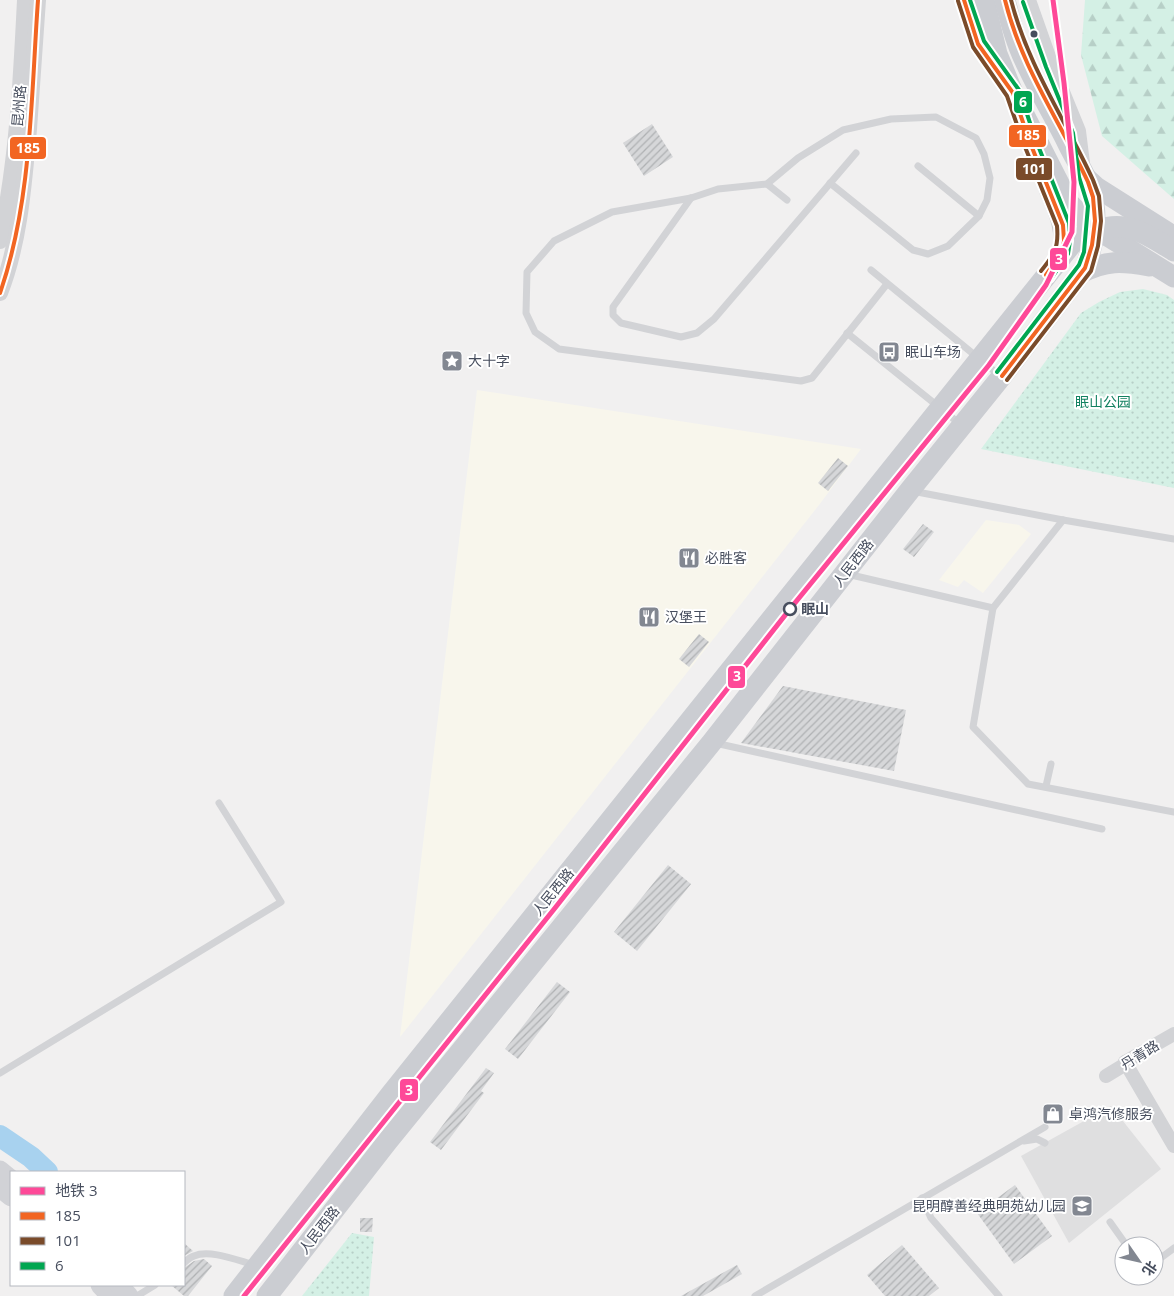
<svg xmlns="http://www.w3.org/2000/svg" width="1174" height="1296" font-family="'Open Sans','Noto Sans SC',sans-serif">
  <defs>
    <pattern id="grass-dots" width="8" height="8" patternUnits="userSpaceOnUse" patternTransform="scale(1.25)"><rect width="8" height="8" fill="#d4f0e5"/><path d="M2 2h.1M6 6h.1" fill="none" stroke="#b7cfc7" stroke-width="1.8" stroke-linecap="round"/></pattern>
    <pattern id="forest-firs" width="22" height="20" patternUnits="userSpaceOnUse" patternTransform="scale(1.25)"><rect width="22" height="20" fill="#d4f0e5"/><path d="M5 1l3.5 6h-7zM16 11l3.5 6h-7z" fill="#b7cfc7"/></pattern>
    <pattern id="building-hatch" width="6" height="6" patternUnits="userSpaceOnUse" patternTransform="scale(1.25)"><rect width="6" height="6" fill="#d6d7d9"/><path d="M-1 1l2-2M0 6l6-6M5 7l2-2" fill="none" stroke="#afb1b3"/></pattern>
  </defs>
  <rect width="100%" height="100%" fill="#f1f0f0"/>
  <!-- commercial -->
  <g fill="#f8f6ec">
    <path d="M 477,390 L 861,449 L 819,505 L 400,1037 Z"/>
    <path d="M 986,520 L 1019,525 L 1031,534 L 983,593 L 964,580 L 958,587 L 939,580 Z"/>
  </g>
  <!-- education -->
  <path fill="#dfdfe0" d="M 1111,1106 L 1161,1169 L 1069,1243 L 1021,1156 Z"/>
  <!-- grass -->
  <g fill="url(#grass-dots)">
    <path d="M 1143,289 L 1167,295 L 1174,300 L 1174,488 L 981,449 L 1081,313 L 1099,302 L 1120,292 Z"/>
    <path d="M 352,1233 L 374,1237 L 369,1296 L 302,1296 Z"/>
  </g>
  <!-- forest -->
  <path fill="url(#forest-firs)" d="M 1085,0 L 1174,0 L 1174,199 L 1102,136 L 1081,55 Z"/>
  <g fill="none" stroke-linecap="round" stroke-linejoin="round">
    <!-- river -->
    <path stroke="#a8d2ef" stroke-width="22" d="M 0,1136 L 31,1157 L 47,1172"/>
  </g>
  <!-- building -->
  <g fill="url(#building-hatch)">
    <path d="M 652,124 L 673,157 L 644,176 L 623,143 Z"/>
    <path d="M 838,458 L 848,466 L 828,491 L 818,483 Z"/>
    <path d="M 923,524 L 934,532 L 914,557 L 903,549 Z"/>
    <path d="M 699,634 L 709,642 L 689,667 L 679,659 Z"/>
    <path d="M 783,686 L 906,710 L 894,771 L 741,743 Z"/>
    <path d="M 668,865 L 691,884 L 637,951 L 614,932 Z"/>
    <path d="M 557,982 L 570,992 L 518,1059 L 505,1049 Z"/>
    <path d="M 486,1068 L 494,1073 L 481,1091 L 484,1093 L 441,1150 L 430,1142 Z"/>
    <path d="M 1015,1185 L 1052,1236 L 1014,1264 L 977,1213 Z"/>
    <path d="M 360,1218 L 373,1218 L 372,1232 L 360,1232 Z"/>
    <path d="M 184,1243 L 193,1251 L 184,1256 Z"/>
    <path d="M 902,1245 L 939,1288 L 929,1296 L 885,1296 L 867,1275 Z"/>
    <path d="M 204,1259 L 212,1266 L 188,1296 L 184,1296 L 171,1285 L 184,1285 L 184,1268 L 194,1261 Z"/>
    <path d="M 737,1265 L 742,1274 L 703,1296 L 681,1296 Z"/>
  </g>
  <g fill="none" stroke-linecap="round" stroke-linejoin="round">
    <!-- service -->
    <g stroke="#d2d3d6" stroke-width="7">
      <path d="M 918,166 L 979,216"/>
      <path d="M 830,183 L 913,250 L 928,254 L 948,246 L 979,216 L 987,200 L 990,178 L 984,154 L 976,138 L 936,117 L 891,119 L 843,130 L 798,158 L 767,184 L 718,189 L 691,198 L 612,212 L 554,241 L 527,272 L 526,313 L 535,332 L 559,349 L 801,381 L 812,378 L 887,284"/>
      <path d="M 767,184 L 787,200"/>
      <path d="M 691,198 L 613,307 L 613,315 L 621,323 L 681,337 L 697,333 L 714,319 L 856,153"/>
      <path d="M 871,270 L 999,375"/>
      <path d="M 847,333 L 960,424"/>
      <path d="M 912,491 L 1063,520 L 1174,539"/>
      <path d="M 847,574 L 993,608 L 1063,520"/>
      <path d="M 993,608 L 973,727 L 1028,784 L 1174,812"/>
      <path d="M 715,743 L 1102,829"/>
      <path d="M 1046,786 L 1051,764"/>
      <path d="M 0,1073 L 281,902 L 219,803"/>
      <path d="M 1024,1141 L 1037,1139 L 1045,1143"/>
      <path d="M 922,1198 L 931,1218 L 999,1296"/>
      <path d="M 1110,1222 L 1127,1246"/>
      <path d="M 184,1263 C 187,1260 190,1257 194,1256 C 210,1249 239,1261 255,1265"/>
      <path d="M 1154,1263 L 1174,1248"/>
      <path d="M 137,1296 L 155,1285"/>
      <path d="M 755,1296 L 1045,1127"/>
    </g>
    <!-- minor -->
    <g stroke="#d2d3d6" stroke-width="14">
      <path d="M 964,0 C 969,29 981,48 997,71"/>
      <path d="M 1029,0 L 1052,65 L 1079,131 L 1083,163"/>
      <path d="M 1125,1062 L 1174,1146"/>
      <path d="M 1106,1076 L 1129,1062 L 1125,1062 L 1174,1034"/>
    </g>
    <!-- tertiary -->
    <g stroke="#d2d3d6" stroke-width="16">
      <path d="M 0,241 C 17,162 21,81 25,0"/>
      <path d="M 0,293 C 20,242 24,184 29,129 C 32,86 35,43 38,0"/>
    </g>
    <!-- secondary -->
    <g stroke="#d1d2d6" stroke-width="19">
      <path d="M 0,1170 L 11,1179"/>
      <path d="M 0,1188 L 11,1197"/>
      <path d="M 100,1285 L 110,1296"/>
      <path d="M 119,1285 L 129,1296"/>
    </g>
    <!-- primary -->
    <g stroke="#cbcdd2" stroke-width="21">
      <path d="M 984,0 L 997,54 L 1013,93 L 1069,203 L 1086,221 L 1098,230 L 1174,277"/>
      <path d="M 1085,177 L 1096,187 L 1167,232"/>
      <path d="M 1049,189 C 1059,212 1068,231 1062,256"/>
      <path d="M 1081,273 C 1106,260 1122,261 1149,266"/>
      <path d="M 234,1296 L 391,1094 L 1075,240 C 1118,215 1136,228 1174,251"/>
      <path d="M 267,1296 L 387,1142 L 712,742 L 910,490 L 1002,376 L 1085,268 C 1092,249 1097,226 1094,205 C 1092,184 1078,164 1069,146 C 1055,117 1038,90 1025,61 C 1016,42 1010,21 1005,0"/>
    </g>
    <!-- bus-1 casing -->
    <g stroke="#fff" stroke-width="8">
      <g id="bus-1">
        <path d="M 964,0 L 978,44 L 1013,93 L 1029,140 L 1063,225 L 1064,241 L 1062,252 L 1046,275"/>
        <path d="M 0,293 C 32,201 31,96 38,0"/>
        <path d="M 1002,376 L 1085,268 L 1092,245 L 1095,221 L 1093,197 L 1088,182 C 1059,119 1022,69 1005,0"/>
      </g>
    </g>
    <!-- bus-2 casing -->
    <g stroke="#fff" stroke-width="8">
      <g id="bus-2">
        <path d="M 958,1 L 973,47 L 1007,96 L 1023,142 L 1057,226 C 1059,248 1054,255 1041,271"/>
        <path d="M 1007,380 L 1091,271 L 1098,246 L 1101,221 L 1099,196 L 1093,180 C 1065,119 1028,66 1011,0"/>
      </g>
    </g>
    <!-- bus-3 casing -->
    <g stroke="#fff" stroke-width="8">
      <g id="bus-3">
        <path d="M 970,0 L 984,41 L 1019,90 L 1035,138 L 1069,223 L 1070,241 L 1068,254 L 1051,279"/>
        <path d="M 997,372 L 1079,265 L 1084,252 L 1088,206 L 1079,177 L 1073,133 L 1046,67 L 1023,2"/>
      </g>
    </g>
    <!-- bus-1 -->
    <use href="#bus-1" stroke="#f26522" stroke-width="4"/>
    <!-- bus-2 -->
    <use href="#bus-2" stroke="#7a4b2a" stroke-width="4"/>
    <!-- bus-3 -->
    <use href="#bus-3" stroke="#00a651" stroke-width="4"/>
    <!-- metro-1 casing -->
    <g stroke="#fff" stroke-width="9">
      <path id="metro-1" d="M 244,1296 L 555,908 L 790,609 L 989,365 L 1046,285 L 1072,232 L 1074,182 L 1064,83 L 1053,0"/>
    </g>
    <!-- metro-1 -->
    <use href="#metro-1" stroke="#fe4998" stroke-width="5"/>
  </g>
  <!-- icons -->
  <defs>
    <g id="bus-square" transform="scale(1.125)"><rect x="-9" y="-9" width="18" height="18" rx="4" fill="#828791" stroke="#fff"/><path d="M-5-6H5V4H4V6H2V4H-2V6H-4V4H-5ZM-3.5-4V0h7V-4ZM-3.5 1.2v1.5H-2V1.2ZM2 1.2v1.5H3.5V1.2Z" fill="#fff"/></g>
    <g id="sight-square" transform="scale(1.125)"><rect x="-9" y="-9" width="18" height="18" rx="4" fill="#828791" stroke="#fff"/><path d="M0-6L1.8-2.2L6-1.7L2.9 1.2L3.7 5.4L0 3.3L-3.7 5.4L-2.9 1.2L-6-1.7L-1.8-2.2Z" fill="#fff"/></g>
    <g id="restaurant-square" transform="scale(1.125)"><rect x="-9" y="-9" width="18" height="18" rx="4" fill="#828791" stroke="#fff"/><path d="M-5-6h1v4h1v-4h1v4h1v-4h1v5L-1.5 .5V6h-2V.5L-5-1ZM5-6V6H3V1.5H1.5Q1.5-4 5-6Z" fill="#fff"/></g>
    <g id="shop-square" transform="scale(1.125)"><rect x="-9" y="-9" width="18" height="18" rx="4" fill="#828791" stroke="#fff"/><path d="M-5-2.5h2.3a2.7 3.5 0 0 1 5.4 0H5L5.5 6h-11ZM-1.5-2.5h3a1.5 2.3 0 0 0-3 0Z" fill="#fff"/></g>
    <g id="school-square" transform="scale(1.125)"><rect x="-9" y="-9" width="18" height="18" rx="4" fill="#828791" stroke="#fff"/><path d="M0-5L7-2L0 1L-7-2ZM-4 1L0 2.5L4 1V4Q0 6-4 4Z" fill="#fff"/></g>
  </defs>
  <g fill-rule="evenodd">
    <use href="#bus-square" x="889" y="352"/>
    <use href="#sight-square" x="452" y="361"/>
    <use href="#restaurant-square" x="689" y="558"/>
    <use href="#restaurant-square" x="649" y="617"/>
    <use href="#shop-square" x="1053" y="1114"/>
    <use href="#school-square" x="1082" y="1206"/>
  </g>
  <!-- markers -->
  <circle fill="#474e5e" stroke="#fff" stroke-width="2" cx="1034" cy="34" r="4.5"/>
  <circle fill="#fff" stroke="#474e5e" stroke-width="2.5" cx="790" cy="609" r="6"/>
  <g text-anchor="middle" stroke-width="4" stroke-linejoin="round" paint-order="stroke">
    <!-- street labels -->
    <g font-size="14" fill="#474e5e" stroke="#fff">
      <text transform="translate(19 106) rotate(-85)" y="5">昆州路</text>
      <text transform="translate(853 563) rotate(-52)" y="5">人民西路</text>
      <text transform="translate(553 892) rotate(-51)" y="5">人民西路</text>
      <text transform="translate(1140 1055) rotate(-32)" y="5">丹青路</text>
      <text transform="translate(319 1230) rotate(-52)" y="5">人民西路</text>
    </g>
    <!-- poi labels -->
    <g font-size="14" fill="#474e5e" stroke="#fff" text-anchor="start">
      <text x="905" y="357">眠山车场</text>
      <text x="468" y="366">大十字</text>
      <text x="705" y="563">必胜客</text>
      <text x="665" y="622">汉堡王</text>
      <text x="1069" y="1119">卓鸿汽修服务</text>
      <text x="1066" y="1211" text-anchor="end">昆明醇善经典明苑幼儿园</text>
    </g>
    <!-- park labels -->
    <g font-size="14" fill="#158262" stroke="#fff">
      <text x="1103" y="407">眠山公园</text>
    </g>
    <!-- stop labels -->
    <g font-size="14" font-weight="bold" fill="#474e5e" stroke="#fff" text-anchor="start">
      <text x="801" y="614">眠山</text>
    </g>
  </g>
  <g stroke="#fff" stroke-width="2">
    <rect x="1013" y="90" width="20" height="24" rx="5" fill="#00a651"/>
    <rect x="1008" y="124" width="39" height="24" rx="5" fill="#f26522"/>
    <rect x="9" y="136" width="38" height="24" rx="5" fill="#f26522"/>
    <rect x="1015" y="157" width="38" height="24" rx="5" fill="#7a4b2a"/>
    <rect x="1049" y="247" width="19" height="24" rx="5" fill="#fe4998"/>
    <rect x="727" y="665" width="19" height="24" rx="5" fill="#fe4998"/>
    <rect x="399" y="1078" width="20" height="24" rx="5" fill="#fe4998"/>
  </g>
  <g font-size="14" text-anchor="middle" font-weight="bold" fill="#fff">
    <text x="1023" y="107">6</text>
    <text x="1028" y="140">185</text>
    <text x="28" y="153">185</text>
    <text x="1034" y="174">101</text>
    <text x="1059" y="264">3</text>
    <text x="737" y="681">3</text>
    <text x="409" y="1095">3</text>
  </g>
  <!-- legend -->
  <rect x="10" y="1171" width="175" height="115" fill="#ffffff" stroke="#b5b8bf"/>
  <rect x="20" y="1187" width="25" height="8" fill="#fe4998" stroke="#b5b8bf"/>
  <text x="55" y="1196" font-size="15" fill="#474e5e">地铁 3</text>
  <rect x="20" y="1212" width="25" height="8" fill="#f26522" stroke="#b5b8bf"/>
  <text x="55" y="1221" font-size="15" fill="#474e5e">185</text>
  <rect x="20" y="1237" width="25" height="8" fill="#7a4b2a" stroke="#b5b8bf"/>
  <text x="55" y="1246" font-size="15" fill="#474e5e">101</text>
  <rect x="20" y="1262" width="25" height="8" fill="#00a651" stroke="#b5b8bf"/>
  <text x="55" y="1271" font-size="15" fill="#474e5e">6</text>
  <!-- north arrow -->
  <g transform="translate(1139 1261) rotate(124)"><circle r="24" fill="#ffffff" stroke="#b5b8bf"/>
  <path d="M0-4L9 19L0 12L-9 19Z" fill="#828791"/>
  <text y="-8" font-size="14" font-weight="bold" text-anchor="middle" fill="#474e5e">北</text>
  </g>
</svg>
